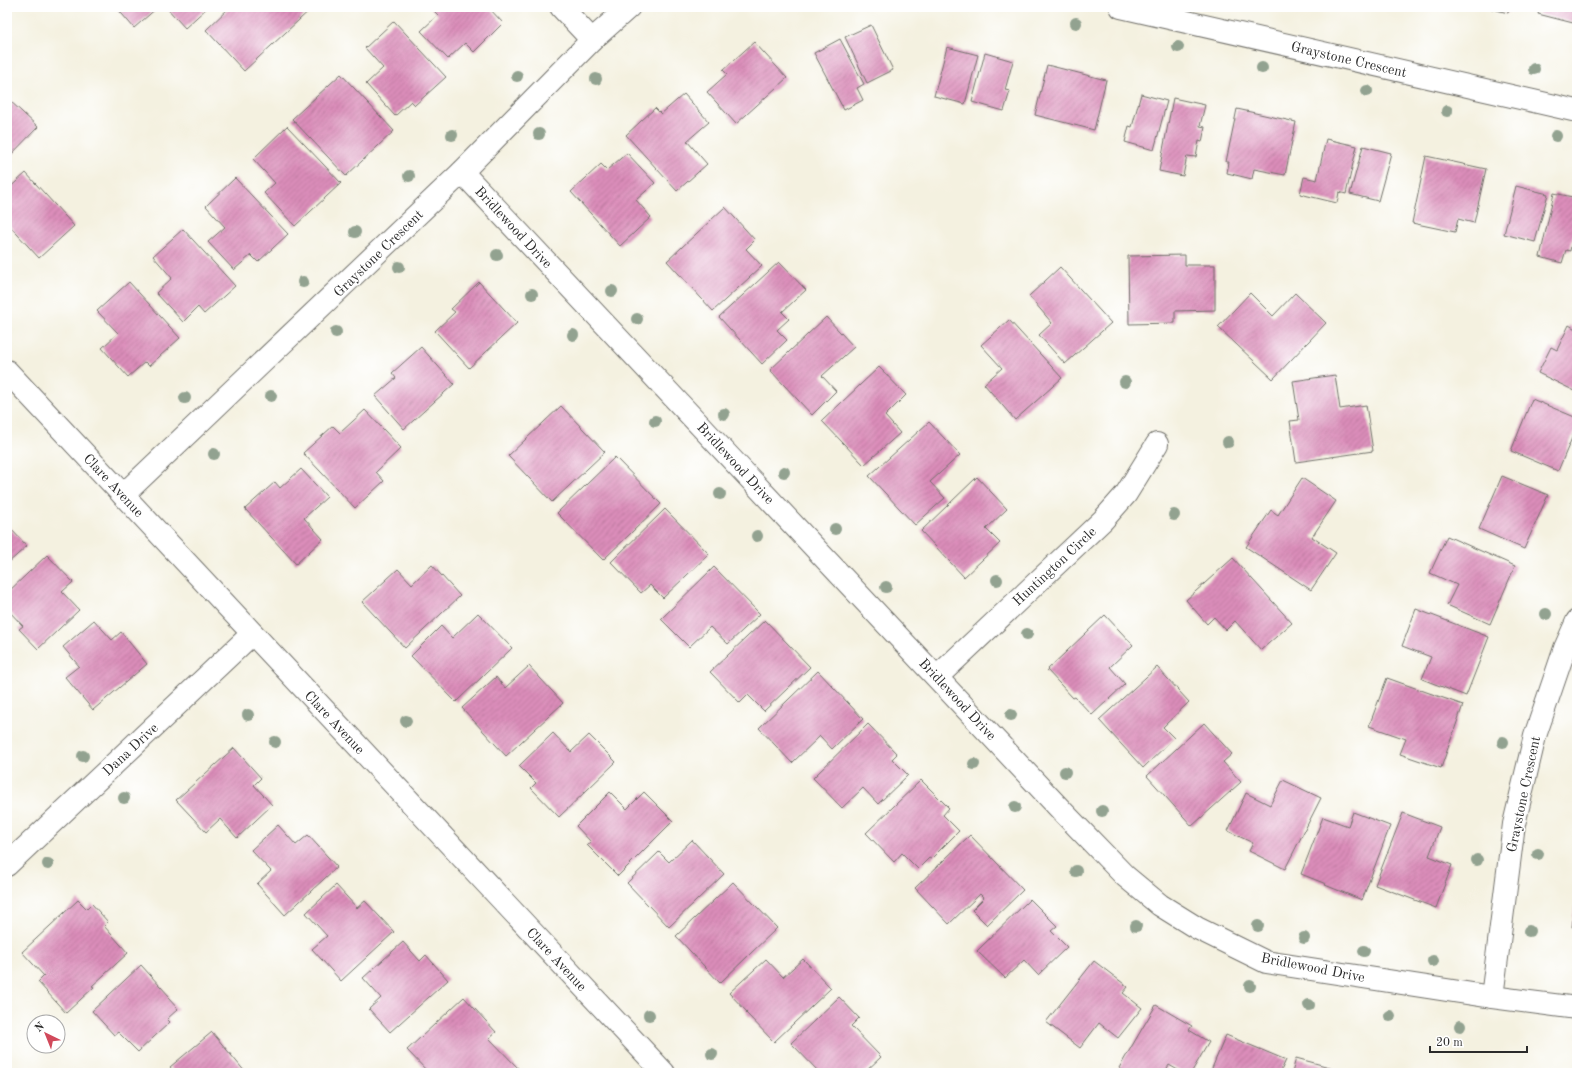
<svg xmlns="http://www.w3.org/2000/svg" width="1584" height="1080" font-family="'Old Standard TT',serif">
  <defs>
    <pattern id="building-hatch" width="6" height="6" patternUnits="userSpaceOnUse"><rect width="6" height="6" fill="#db8dba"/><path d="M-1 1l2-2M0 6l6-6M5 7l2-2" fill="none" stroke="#b27397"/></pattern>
  </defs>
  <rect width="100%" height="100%" fill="#fff"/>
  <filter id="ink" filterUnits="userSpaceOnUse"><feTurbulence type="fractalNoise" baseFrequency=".025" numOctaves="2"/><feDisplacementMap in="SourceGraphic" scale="8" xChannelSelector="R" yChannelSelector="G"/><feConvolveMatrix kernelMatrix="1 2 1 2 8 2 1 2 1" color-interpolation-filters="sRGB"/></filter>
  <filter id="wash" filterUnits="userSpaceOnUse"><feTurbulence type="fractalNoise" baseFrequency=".012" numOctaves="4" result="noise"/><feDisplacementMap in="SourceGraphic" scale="16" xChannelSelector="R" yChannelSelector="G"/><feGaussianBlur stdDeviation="0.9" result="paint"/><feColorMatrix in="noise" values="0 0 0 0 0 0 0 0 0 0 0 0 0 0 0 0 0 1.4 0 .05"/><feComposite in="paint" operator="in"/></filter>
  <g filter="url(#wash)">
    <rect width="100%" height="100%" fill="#f4f1e0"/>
    <g id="blocks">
      <!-- building -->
      <g fill="url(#building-hatch)">
        <path d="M 116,7 L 158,7 L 134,28 Z"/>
        <path d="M 166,7 L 208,7 L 185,28 Z"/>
        <path d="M 230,7 L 313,7 L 244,71 L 206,30 Z"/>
        <path d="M 430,7 L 488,7 L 503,23 L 474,52 L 465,43 L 448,59 L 421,31 L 438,15 Z"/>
        <path d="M 1485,7 L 1510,7 L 1508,13 Z"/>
        <path d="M 1540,7 L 1577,7 L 1577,24 L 1538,14 Z"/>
        <path d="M 394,21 L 446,77 L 415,105 L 411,101 L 395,116 L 366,84 L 383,68 L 365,48 Z"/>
        <path d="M 871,25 L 893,70 L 867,83 L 845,37 Z"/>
        <path d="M 840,39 L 864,84 L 857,88 L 863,100 L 844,110 L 814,53 Z"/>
        <path d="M 754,42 L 787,78 L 736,124 L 707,92 L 727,74 L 723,70 Z"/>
        <path d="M 947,47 L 978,55 L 965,104 L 934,96 Z"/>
        <path d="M 985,53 L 1013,61 L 1005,90 L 1010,91 L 1004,111 L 972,102 Z"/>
        <path d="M 1047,65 L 1106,80 L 1094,130 L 1035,115 Z"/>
        <path d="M 341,74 L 394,131 L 346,176 L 292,119 Z"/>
        <path d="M 684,94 L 709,122 L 687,141 L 707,164 L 677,191 L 626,135 L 655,108 L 661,114 Z"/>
        <path d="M 1141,94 L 1167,101 L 1154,150 L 1125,142 L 1129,126 L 1132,127 Z"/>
        <path d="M 7,98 L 38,127 L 7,159 Z"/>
        <path d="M 1173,98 L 1205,105 L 1200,126 L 1205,127 L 1202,142 L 1199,141 L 1196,157 L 1187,156 L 1183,176 L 1159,171 Z"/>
        <path d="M 1237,109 L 1296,122 L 1285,175 L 1254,169 L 1252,179 L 1227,173 L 1229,162 L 1226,162 Z"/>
        <path d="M 287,126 L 341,183 L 295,226 L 264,193 L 275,183 L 253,159 Z"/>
        <path d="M 1326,139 L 1357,146 L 1346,194 L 1339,192 L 1337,203 L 1300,194 L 1304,177 L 1317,180 Z"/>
        <path d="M 1363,146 L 1391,153 L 1378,201 L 1350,194 Z"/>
        <path d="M 627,153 L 655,183 L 636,200 L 651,217 L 620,246 L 571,192 L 601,164 L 607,170 Z"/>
        <path d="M 1426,156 L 1486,169 L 1474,223 L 1458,219 L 1455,232 L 1412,223 Z"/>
        <path d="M 26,173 L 74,226 L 39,258 L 7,223 L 7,190 Z"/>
        <path d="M 235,178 L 288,234 L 258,262 L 251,255 L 234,270 L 208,242 L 225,227 L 206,206 Z"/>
        <path d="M 1516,186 L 1548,194 L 1535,242 L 1504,234 Z"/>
        <path d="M 1554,193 L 1577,198 L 1577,219 L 1570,251 L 1566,250 L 1562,263 L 1540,257 Z"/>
        <path d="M 725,207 L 755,240 L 746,249 L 762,266 L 713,311 L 667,261 Z"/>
        <path d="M 183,229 L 235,286 L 204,314 L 198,307 L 183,322 L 156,293 L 172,278 L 153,256 Z"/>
        <path d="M 1185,255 L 1185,265 L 1215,265 L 1215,310 L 1175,311 L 1175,323 L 1129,324 L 1128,256 Z"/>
        <path d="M 779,262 L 806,290 L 782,312 L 789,319 L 777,330 L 787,340 L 762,364 L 719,317 Z"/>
        <path d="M 1060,267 L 1111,323 L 1065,364 L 1039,335 L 1052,323 L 1029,296 Z"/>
        <path d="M 129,282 L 180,338 L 149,366 L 145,362 L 128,377 L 102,348 L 118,333 L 97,311 Z"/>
        <path d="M 479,282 L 517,323 L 469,368 L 435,331 L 455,312 L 451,309 Z"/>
        <path d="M 1250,293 L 1273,316 L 1295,293 L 1326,323 L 1273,379 L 1218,327 Z"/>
        <path d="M 826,317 L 854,347 L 822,376 L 836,391 L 812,415 L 770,370 Z"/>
        <path d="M 1009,320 L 1062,378 L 1015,420 L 984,384 L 1002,368 L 981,345 Z"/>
        <path d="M 1569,325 L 1577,330 L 1577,392 L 1538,373 L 1551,347 L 1557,350 Z"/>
        <path d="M 421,347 L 454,384 L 404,429 L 375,396 L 396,378 L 392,373 Z"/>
        <path d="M 879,367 L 906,395 L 885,416 L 900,433 L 864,465 L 822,421 Z"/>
        <path d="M 1335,375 L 1340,409 L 1366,405 L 1373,451 L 1296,462 L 1290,421 L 1299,420 L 1293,381 Z"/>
        <path d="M 1532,399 L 1577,418 L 1577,426 L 1558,471 L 1511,451 Z"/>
        <path d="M 561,406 L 605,452 L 552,502 L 508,456 Z"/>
        <path d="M 365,410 L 401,448 L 376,472 L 384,481 L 355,508 L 303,453 L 333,426 L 340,433 Z"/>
        <path d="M 929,422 L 960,455 L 930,482 L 945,498 L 915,525 L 869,476 Z"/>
        <path d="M 615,457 L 661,504 L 603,560 L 557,513 Z"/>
        <path d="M 301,469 L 327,497 L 304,518 L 323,539 L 296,564 L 245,509 L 275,482 L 280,488 Z"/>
        <path d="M 1502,476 L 1548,495 L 1524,549 L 1479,529 Z"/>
        <path d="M 977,477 L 1007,509 L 986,529 L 1000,543 L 964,577 L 921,531 Z"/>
        <path d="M 1302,478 L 1336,501 L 1312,537 L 1336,553 L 1311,590 L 1246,547 L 1271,510 L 1278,515 Z"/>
        <path d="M 665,509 L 709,554 L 663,598 L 650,585 L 641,593 L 611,562 Z"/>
        <path d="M 8,526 L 27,546 L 7,564 L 7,527 Z"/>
        <path d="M 1447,536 L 1515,566 L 1490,624 L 1447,605 L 1457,585 L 1430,573 Z"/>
        <path d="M 47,555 L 73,582 L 62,592 L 79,610 L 38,649 L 19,629 L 23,626 L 7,609 L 7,593 Z"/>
        <path d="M 1233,558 L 1292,623 L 1261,650 L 1235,621 L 1226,630 L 1214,617 L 1207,624 L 1186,600 Z"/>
        <path d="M 432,565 L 460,596 L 405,648 L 362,602 L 398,569 L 412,584 Z"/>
        <path d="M 714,567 L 760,614 L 728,644 L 710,627 L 689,647 L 661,619 Z"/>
        <path d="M 1416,609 L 1489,637 L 1466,696 L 1422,679 L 1431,657 L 1402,646 Z"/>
        <path d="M 478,613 L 512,648 L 456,702 L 411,656 L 441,626 L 452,638 Z"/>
        <path d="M 1105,615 L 1133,645 L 1110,667 L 1125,684 L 1092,715 L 1075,697 L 1073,698 L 1047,670 Z"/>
        <path d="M 94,620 L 112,640 L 121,632 L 147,664 L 93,710 L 65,677 L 79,666 L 63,647 Z"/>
        <path d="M 765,620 L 810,667 L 764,711 L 748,695 L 740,703 L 710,672 Z"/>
        <path d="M 529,666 L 563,703 L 506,756 L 462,708 L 496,677 L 505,688 Z"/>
        <path d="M 1157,667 L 1189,702 L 1163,727 L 1174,738 L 1143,768 L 1099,720 Z"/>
        <path d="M 818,671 L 863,719 L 832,749 L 820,736 L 792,763 L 759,728 Z"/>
        <path d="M 1387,678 L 1463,705 L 1441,768 L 1400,754 L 1406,739 L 1369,726 Z"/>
        <path d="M 1204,723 L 1232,754 L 1223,762 L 1241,782 L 1192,826 L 1147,776 Z"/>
        <path d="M 868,724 L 897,754 L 892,759 L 908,775 L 878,804 L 863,788 L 842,808 L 813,778 Z"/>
        <path d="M 553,733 L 571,752 L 589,735 L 616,762 L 559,817 L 531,788 L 536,783 L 519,766 Z"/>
        <path d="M 234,748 L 261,778 L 254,785 L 272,805 L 237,838 L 220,819 L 206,832 L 176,800 Z"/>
        <path d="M 921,780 L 949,808 L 943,815 L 959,831 L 931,859 L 929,858 L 918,869 L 902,853 L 894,862 L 866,833 Z"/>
        <path d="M 1283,780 L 1321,798 L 1285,869 L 1249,851 L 1253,843 L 1228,831 L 1246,793 L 1270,805 Z"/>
        <path d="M 610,792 L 627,809 L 644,792 L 673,821 L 618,876 L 587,845 L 591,842 L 576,826 Z"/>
        <path d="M 1353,812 L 1390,826 L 1362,900 L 1325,885 L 1326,884 L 1301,874 L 1323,817 L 1348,826 Z"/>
        <path d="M 1403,813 L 1440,827 L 1429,856 L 1452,865 L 1436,908 L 1375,885 Z"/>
        <path d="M 278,825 L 296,845 L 308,835 L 337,867 L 285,915 L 257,884 L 271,871 L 251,850 Z"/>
        <path d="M 970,835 L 1023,890 L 987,925 L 972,910 L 984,898 L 980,894 L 949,924 L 915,888 Z"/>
        <path d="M 692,840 L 724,874 L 669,927 L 627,883 L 659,852 L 669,862 Z"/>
        <path d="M 733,882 L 777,928 L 720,983 L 676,936 Z"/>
        <path d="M 336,885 L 357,908 L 365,901 L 394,932 L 341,981 L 312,949 L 327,936 L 306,913 Z"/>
        <path d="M 1576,897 L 1577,897 L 1577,927 L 1572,927 Z"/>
        <path d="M 1030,899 L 1057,926 L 1051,931 L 1067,947 L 1038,975 L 1024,960 L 1005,978 L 977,951 Z"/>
        <path d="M 78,900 L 87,909 L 92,904 L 108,922 L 104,926 L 128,953 L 92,986 L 94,987 L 66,1013 L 38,982 L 44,976 L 22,952 Z"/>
        <path d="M 403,942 L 420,961 L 426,955 L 448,980 L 390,1032 L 369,1009 L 381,998 L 363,978 Z"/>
        <path d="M 766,959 L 783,977 L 803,959 L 831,988 L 774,1042 L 746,1013 L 747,1012 L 729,993 Z"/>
        <path d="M 1094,961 L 1128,987 L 1123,993 L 1142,1008 L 1118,1038 L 1099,1023 L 1080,1048 L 1046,1022 Z"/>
        <path d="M 141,965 L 170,997 L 168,998 L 178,1009 L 167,1019 L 170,1022 L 138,1052 L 118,1032 L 114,1035 L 92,1011 Z"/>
        <path d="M 464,997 L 496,1032 L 489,1038 L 518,1068 L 512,1073 L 429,1073 L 407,1050 Z"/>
        <path d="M 839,997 L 859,1018 L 851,1026 L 881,1057 L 864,1073 L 820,1073 L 791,1043 Z"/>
        <path d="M 1156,1005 L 1192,1026 L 1189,1030 L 1209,1042 L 1191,1073 L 1183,1073 L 1169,1065 L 1164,1073 L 1127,1073 L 1119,1068 Z"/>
        <path d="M 212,1032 L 246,1073 L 175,1073 L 170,1067 Z"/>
        <path d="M 1226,1035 L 1286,1060 L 1280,1073 L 1210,1073 Z"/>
        <path d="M 1296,1058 L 1333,1068 L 1332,1073 L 1292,1073 Z"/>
      </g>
    </g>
  </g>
  <g filter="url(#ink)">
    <use href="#blocks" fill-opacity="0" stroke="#71706a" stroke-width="1"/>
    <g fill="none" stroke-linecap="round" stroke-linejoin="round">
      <!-- minor casing -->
      <g stroke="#71706a" stroke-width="24">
        <g id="minor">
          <path d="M 561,7 L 592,40"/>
          <path d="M 1121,7 L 1577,111"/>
          <path d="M 462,172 L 1063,812 L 1125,876 L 1160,905 L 1197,928 L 1266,962 L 1492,997 L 1577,1008"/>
          <path d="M 7,371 L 664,1073"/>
          <path d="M 123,495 L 462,172 L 592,40 L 629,7"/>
          <path d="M 937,677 L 1103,520 L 1126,494 L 1157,444"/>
          <path d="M 7,865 L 252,634"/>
          <path d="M 1492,997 L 1514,824 L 1535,736 L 1565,648 L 1577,621"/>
        </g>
      </g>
      <!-- minor -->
      <use href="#minor" stroke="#fff" stroke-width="22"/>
    </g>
    <!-- trees -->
    <g fill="#92a290">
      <circle cx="1076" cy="23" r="6"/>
      <circle cx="1178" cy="47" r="6"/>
      <circle cx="1262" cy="68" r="6"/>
      <circle cx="1534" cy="69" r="6"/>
      <circle cx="517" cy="76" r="6"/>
      <circle cx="596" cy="79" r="6"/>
      <circle cx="1367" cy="91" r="6"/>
      <circle cx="1447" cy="111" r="6"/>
      <circle cx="539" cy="134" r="6"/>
      <circle cx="452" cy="135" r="6"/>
      <circle cx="1556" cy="136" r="6"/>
      <circle cx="409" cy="176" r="6"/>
      <circle cx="355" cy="232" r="6"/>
      <circle cx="497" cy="255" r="6"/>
      <circle cx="399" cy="267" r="6"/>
      <circle cx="303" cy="282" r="6"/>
      <circle cx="612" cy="291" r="6"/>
      <circle cx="532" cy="294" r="6"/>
      <circle cx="637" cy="319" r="6"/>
      <circle cx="336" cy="332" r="6"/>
      <circle cx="573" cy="335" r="6"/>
      <circle cx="1125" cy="382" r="6"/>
      <circle cx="271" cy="396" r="6"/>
      <circle cx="185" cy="398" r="6"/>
      <circle cx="724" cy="414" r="6"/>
      <circle cx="655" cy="421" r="6"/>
      <circle cx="1228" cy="442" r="6"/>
      <circle cx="214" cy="454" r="6"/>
      <circle cx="784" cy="472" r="6"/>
      <circle cx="720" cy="494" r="6"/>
      <circle cx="1174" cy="515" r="6"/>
      <circle cx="835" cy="529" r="6"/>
      <circle cx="757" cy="536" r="6"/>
      <circle cx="997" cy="580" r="6"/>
      <circle cx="886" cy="587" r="6"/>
      <circle cx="1546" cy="614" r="6"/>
      <circle cx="1027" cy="634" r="6"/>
      <circle cx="248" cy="715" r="6"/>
      <circle cx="1011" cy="715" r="6"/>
      <circle cx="406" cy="721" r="6"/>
      <circle cx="275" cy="742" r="6"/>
      <circle cx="1503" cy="742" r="6"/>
      <circle cx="83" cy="756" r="6"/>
      <circle cx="974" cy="764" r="6"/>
      <circle cx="1065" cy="772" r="6"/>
      <circle cx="124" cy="798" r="6"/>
      <circle cx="1015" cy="807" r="6"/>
      <circle cx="1102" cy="811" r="6"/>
      <circle cx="1538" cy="854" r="6"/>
      <circle cx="1477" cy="860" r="6"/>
      <circle cx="48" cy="864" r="6"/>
      <circle cx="1076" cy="871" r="6"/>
      <circle cx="1136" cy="926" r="6"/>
      <circle cx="1258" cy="926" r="6"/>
      <circle cx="1529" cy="931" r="6"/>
      <circle cx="1304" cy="938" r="6"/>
      <circle cx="1364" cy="951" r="6"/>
      <circle cx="1433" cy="961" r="6"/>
      <circle cx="1250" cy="986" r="6"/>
      <circle cx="1309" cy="1005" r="6"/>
      <circle cx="649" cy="1015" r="6"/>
      <circle cx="1390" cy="1016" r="6"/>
      <circle cx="1460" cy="1026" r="6"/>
      <circle cx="712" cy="1054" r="6"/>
    </g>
  </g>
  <g text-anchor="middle" stroke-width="3" stroke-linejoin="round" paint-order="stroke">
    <!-- street labels -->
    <g font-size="14" fill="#2b2b2b" stroke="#fff">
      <text transform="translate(1349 59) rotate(13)" y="5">Graystone Crescent</text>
      <text transform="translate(514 227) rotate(47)" y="5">Bridlewood Drive</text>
      <text transform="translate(378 253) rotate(-44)" y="5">Graystone Crescent</text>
      <text transform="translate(736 463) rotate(47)" y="5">Bridlewood Drive</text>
      <text transform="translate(114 485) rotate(47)" y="5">Clare Avenue</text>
      <text transform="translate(1054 566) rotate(-43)" y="5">Huntington Circle</text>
      <text transform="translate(958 699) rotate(47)" y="5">Bridlewood Drive</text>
      <text transform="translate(335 722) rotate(47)" y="5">Clare Avenue</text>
      <text transform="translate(130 749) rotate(-43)" y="5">Dana Drive</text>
      <text transform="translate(1523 794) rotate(-78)" y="5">Graystone Crescent</text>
      <text transform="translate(557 959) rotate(47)" y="5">Clare Avenue</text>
      <text transform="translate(1313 967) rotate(11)" y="5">Bridlewood Drive</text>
    </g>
  </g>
  <!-- margin -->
  <rect width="1584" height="1080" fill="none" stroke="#fff" stroke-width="24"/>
  <!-- north arrow -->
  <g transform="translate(46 1034) rotate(317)"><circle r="19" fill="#ffffff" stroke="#aaaaaa"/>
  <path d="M0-3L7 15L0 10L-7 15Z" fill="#d1495b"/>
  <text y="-6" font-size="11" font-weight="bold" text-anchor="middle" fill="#2b2b2b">N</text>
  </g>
  <!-- scale -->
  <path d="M1430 1046v6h97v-6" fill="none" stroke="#2b2b2b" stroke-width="2"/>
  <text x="1436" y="1046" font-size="12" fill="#2b2b2b" stroke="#ffffff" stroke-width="3" paint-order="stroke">20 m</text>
</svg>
